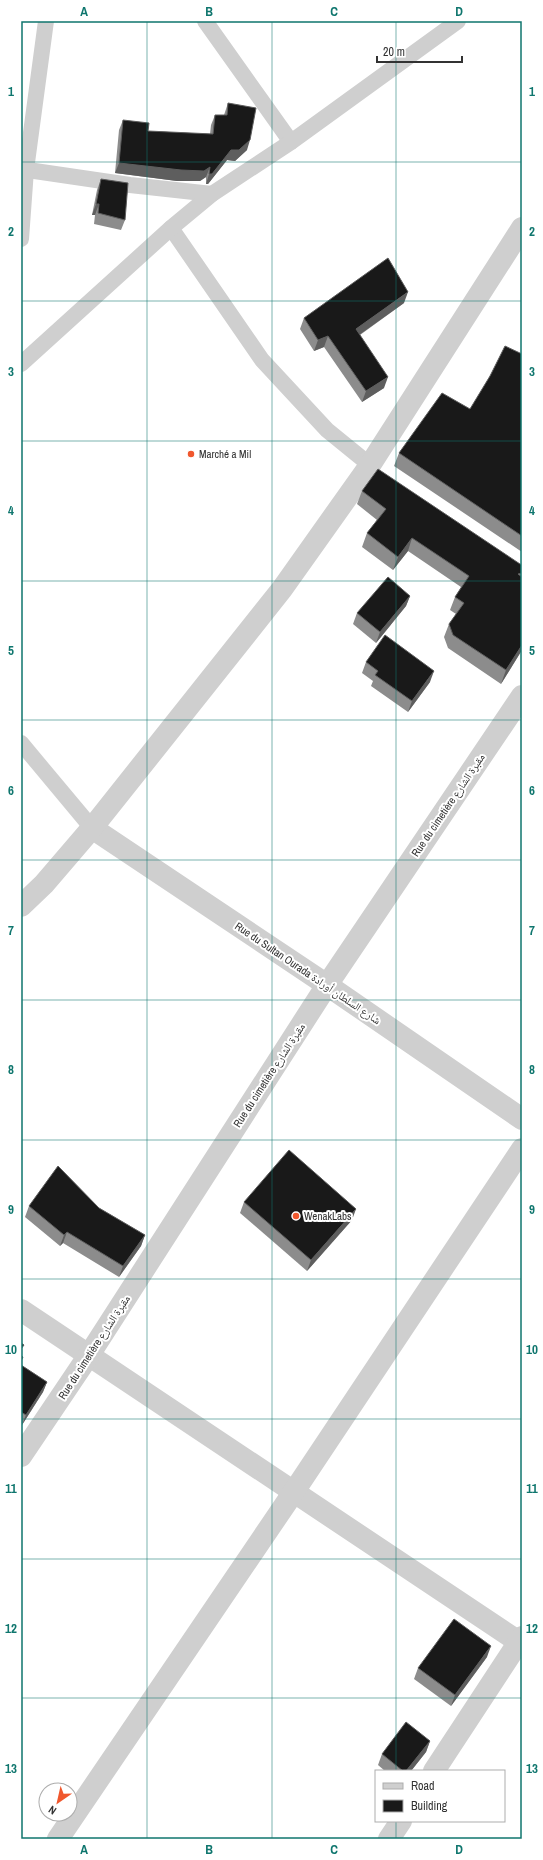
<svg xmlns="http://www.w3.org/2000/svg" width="543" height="1860" font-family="'Archivo Narrow','Noto Naskh Arabic',sans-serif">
  <rect width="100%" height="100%" fill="#fff"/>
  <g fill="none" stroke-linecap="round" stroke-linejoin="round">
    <!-- service -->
    <g stroke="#cfcfcf" stroke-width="16">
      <path d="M 205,21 L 291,142"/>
      <path d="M 21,169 L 130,185 L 212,194"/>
      <path d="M 171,228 L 262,360 L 327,430 L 370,465"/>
      <path d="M 21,239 L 26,170 L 46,21"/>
      <path d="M 21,364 L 171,228 L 212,194 L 291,142 L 458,21"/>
      <path d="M 21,743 L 92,828"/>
    </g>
    <!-- minor -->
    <g stroke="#cfcfcf" stroke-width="22">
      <path d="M 92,828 L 327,985 L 522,1119"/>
      <path d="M 21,906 L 44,884 L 92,828 L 282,589 L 370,465 L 522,228"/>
      <path d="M 21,1310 L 522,1644"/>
      <path d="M 21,1456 L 89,1355 L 327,985 L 522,696"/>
      <path d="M 434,1771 L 522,1637"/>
      <path d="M 58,1839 L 293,1493 L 522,1149"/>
      <path d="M 389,1839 L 401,1821"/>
    </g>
  </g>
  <!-- wall -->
  <g fill="#8c8c8c">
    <path d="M 228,103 L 247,150 L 235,161 L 227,160 L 208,184 L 206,184 L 206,177 L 200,181 L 177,181 L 115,173 L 119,130 L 123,120 L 148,131 L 210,134 L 211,125 L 215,115 L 224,115 Z"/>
    <path d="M 101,179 L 125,220 L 121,230 L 94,224 L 95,215 L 92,215 L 97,190 Z"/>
    <path d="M 404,303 L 360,335 L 384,388 L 362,402 L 324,347 L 314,351 L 300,329 L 304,318 Z"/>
    <path d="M 522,354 L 522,552 L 394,466 L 399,453 L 470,409 Z"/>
    <path d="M 362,491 L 522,565 L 522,650 L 501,684 L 448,648 L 444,637 L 449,624 L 456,614 L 450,610 L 455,597 L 461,587 L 408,551 L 393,570 L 362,547 L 367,533 L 377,520 L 357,504 Z"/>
    <path d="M 410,596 L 406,606 L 376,643 L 353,624 L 357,613 Z"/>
    <path d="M 366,662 L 430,682 L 408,712 L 371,686 L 373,681 L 362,673 Z"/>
    <path d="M 244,1202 L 352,1220 L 307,1271 L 240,1213 Z"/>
    <path d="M 29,1206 L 99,1208 L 145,1235 L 141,1246 L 119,1277 L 63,1243 L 60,1246 L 25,1217 Z"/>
    <path d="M 21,1365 L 47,1382 L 43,1392 L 22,1425 L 21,1425 Z"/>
    <path d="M 487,1657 L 451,1706 L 414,1679 L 418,1668 Z"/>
    <path d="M 430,1741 L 426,1752 L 411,1771 L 385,1771 L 378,1765 L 382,1754 Z"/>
  </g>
  <!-- shaded-wall -->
  <g fill="#5e5e5e">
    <path d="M 250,140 L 247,150 L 235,161 L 227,160 L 208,184 L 206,184 L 209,174 L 231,150 Z"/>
    <path d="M 119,163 L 210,167 L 206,177 L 200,181 L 177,181 L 115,173 Z"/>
    <path d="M 96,204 L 99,204 L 95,215 L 92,215 Z"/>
    <path d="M 408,292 L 404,303 L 352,340 L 356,329 Z"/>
    <path d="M 328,336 L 324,347 L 314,351 L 318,340 Z"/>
    <path d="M 388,377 L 384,388 L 362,402 L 366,391 Z"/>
    <path d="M 412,538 L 408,551 L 393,570 L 398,557 Z"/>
    <path d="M 410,596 L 406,606 L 376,643 L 380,632 Z"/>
    <path d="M 522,645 L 522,650 L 501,684 L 506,670 Z"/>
    <path d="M 434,671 L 430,682 L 408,712 L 412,701 Z"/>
    <path d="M 356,1209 L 352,1220 L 307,1271 L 311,1260 Z"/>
    <path d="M 67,1232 L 63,1243 L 60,1246 L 64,1235 Z"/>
    <path d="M 145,1235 L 141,1246 L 119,1277 L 123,1266 Z"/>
    <path d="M 47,1382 L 43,1392 L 22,1425 L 26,1415 Z"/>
    <path d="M 491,1646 L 487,1657 L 451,1706 L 455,1695 Z"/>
    <path d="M 430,1741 L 426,1752 L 411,1771 L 406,1771 Z"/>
  </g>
  <!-- building -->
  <g fill="#191919" stroke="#5e5e5e">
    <path d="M 228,103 L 256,108 L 250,140 L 239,150 L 231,150 L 212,174 L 209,174 L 210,167 L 204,171 L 181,170 L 119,163 L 123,120 L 149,123 L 148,131 L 213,134 L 215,115 L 227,115 Z"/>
    <path d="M 101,179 L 128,183 L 125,220 L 98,213 L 99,204 L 96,204 Z"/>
    <path d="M 388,258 L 408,292 L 356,329 L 388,377 L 366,391 L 328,336 L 318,340 L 304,318 Z"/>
    <path d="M 505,346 L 522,354 L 522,536 L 399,453 L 442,393 L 470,409 L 490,376 Z"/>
    <path d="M 378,469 L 520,564 L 522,565 L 522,573 L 518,574 L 522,577 L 522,645 L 506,670 L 453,635 L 449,624 L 464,603 L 455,597 L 469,576 L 412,538 L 398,557 L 367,533 L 386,509 L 362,491 Z"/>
    <path d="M 388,577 L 410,596 L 380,632 L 357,613 Z"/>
    <path d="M 385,635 L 434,671 L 412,701 L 375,675 L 378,671 L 366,662 Z"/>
    <path d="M 289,1150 L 356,1209 L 311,1260 L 244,1202 Z"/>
    <path d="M 58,1166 L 99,1208 L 145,1235 L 123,1266 L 67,1232 L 64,1235 L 29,1206 Z"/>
    <path d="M 21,1343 L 24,1345 L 21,1349 Z"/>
    <path d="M 21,1356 L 23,1357 L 21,1361 Z"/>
    <path d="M 21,1365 L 47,1382 L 26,1415 L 21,1412 Z"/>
    <path d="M 454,1619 L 491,1646 L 455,1695 L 418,1668 Z"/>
    <path d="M 406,1722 L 430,1741 L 406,1771 L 403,1771 L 382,1754 Z"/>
  </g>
  <!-- grid -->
  <path fill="none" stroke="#0f766e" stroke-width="1" stroke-opacity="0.55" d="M 147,21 L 147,1839M 272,21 L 272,1839M 396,21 L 396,1771M 21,162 L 522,162M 21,301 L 522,301M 21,441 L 522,441M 21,581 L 522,581M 21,720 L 522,720M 21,860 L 522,860M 21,1000 L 522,1000M 21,1140 L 522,1140M 21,1279 L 522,1279M 21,1419 L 522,1419M 21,1559 L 522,1559M 21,1698 L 522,1698M 396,1821 L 396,1839"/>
  <!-- markers -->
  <g fill="#f0572d" stroke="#fff" stroke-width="1.5">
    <circle cx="191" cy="454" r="4"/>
    <circle cx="296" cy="1216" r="4"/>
  </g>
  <g text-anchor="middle" stroke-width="4" stroke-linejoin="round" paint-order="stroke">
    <!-- poi labels -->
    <g font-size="11" fill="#323232" stroke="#fff" text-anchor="start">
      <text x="199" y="458">Marché a Mil</text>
      <text x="304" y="1220">WenakLabs</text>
    </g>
    <!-- street labels -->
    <g font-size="11" fill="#323232" stroke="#fff">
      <text transform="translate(448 805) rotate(-56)" y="4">Rue du cimetière مقبرة الشارع</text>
      <text transform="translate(308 973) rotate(34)" y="4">Rue du Sultan Ourada شارع السلطان أورادة</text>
      <text transform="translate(269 1075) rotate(-57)" y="4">Rue du cimetière مقبرة الشارع</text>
      <text transform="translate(94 1347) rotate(-57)" y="4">Rue du cimetière مقبرة الشارع</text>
    </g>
  </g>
  <!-- border -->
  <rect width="543" height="1860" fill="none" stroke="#ffffff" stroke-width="44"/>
  <!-- legend -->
  <rect x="375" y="1770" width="130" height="52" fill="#ffffff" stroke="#adadad"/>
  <rect x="383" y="1783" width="20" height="6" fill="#cfcfcf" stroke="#adadad"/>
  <text x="411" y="1790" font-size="12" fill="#323232">Road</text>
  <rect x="383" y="1800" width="20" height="12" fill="#191919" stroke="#adadad"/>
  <text x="411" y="1810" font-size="12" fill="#323232">Building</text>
  <!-- north arrow -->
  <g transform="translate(58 1802) rotate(214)"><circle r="19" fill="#ffffff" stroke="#adadad"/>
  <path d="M0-3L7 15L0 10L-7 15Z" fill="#f0572d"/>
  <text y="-6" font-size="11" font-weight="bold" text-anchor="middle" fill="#323232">N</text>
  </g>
  <!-- scale -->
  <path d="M377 56v6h85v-6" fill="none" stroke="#323232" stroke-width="2"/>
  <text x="383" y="56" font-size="12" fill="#323232" stroke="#ffffff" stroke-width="3" paint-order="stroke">20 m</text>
  <rect x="22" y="22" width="499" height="1816" fill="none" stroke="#0f766e" stroke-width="1.5"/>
  <g font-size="13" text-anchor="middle" font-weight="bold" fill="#0f766e">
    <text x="84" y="16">A</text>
    <text x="209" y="16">B</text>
    <text x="334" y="16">C</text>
    <text x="459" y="16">D</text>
    <text x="11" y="96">1</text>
    <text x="532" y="96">1</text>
    <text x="11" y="236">2</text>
    <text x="532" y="236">2</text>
    <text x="11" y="376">3</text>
    <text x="532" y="376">3</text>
    <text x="11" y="515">4</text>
    <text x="532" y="515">4</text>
    <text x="11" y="655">5</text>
    <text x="532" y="655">5</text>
    <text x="11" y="795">6</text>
    <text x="532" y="795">6</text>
    <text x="11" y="935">7</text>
    <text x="532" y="935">7</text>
    <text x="11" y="1074">8</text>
    <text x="532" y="1074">8</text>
    <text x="11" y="1214">9</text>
    <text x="532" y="1214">9</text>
    <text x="11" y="1354">10</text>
    <text x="532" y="1354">10</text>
    <text x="11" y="1493">11</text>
    <text x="532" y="1493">11</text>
    <text x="11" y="1633">12</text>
    <text x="532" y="1633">12</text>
    <text x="11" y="1773">13</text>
    <text x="532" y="1773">13</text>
    <text x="84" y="1854">A</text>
    <text x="209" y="1854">B</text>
    <text x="334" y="1854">C</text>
    <text x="459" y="1854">D</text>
  </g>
</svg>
